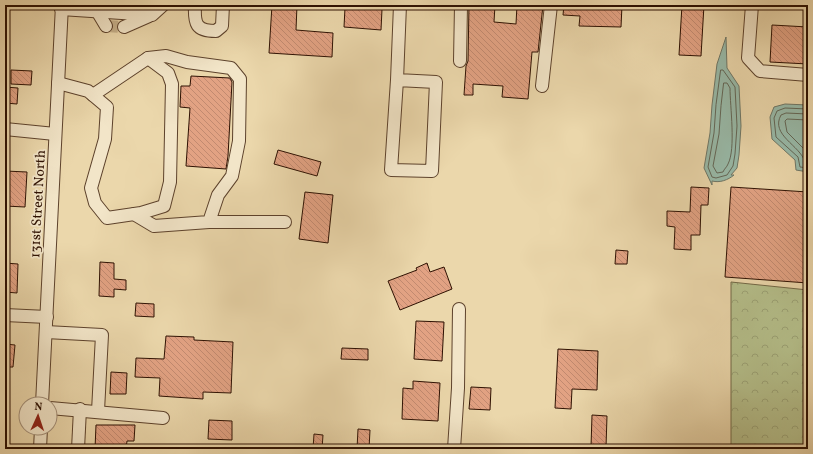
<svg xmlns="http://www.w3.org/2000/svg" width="813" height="454" font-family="Vollkorn,serif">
  <defs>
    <pattern id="park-crowns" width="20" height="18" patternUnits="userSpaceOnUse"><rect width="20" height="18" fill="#b5bf8b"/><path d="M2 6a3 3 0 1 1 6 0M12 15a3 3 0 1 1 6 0" fill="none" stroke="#9ca376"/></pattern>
    <pattern id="building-back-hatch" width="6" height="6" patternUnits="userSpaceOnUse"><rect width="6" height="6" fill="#e2a283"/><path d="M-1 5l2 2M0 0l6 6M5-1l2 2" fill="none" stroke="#c28a70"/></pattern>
  </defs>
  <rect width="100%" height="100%" fill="#ebd7ab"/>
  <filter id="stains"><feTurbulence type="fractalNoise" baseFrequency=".005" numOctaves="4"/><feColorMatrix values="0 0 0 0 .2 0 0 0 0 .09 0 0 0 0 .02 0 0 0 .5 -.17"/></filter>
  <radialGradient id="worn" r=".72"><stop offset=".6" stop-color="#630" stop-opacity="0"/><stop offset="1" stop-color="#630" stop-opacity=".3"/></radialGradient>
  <!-- park -->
  <path fill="url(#park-crowns)" stroke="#726846" d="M 731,282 L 808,290 L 808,449 L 731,449 Z"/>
  <!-- water -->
  <g fill="#98baa9" stroke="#6e7666">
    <path d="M 726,37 L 727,68 L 739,86 L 741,126 L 739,155 L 737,168 L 731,175 L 734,175 C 728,180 720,183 712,181 L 712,185 L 704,168 L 710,133 L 712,105 L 717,64 Z"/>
    <path d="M 785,104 L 808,105 L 808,172 L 796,170 L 795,160 L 772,139 L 770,117 L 774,107 Z"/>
  </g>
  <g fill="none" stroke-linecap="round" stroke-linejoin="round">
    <!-- shore -->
    <g stroke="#636656" stroke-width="1">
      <path d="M 721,70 L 723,70 L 735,87 L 737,126 L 735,154 L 733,166 L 727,175 L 716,178 L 712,177 L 708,167 L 714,133 L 716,105 Z"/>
      <path d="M 724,83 L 727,83 L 730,88 C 730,106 736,149 728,164 C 727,167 724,169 723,172 L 717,173 L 713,166 L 719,134 L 721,106 Z"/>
      <path d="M 808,109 L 785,108 L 777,111 L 774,118 L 776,137 L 798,157 L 800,167 L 808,168"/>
      <path d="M 808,114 L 786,113 L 781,115 C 770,135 800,145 805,162 L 808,163"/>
      <path d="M 808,120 L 787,119 L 785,121 L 787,132 L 808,153"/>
    </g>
  </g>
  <!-- building -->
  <g fill="url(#building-back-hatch)" stroke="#2e1102">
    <path d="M 272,5 L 297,5 L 296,30 L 333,33 L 332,57 L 269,53 Z"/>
    <path d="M 354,5 L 363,5 L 363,8 L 382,9 L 381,30 L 344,27 L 345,8 L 353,8 Z"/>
    <path d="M 469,5 L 495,5 L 494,22 L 516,24 L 517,5 L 543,5 L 538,52 L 532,52 L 528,99 L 502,97 L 503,86 L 473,84 L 473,95 L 464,95 L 466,66 L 468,61 Z"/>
    <path d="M 564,5 L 622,5 L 621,27 L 579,26 L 580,16 L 563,15 Z"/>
    <path d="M 682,5 L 704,5 L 701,56 L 679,55 Z"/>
    <path d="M 772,25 L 808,27 L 808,64 L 770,62 Z"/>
    <path d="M 11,70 L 32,71 L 31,85 L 11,84 Z"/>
    <path d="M 191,76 L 230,78 L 232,82 L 228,156 L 226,169 L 186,166 L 190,108 L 180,107 L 181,86 L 190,86 Z"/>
    <path d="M 5,87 L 18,88 L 17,104 L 5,103 Z"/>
    <path d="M 278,150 L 321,162 L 317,176 L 274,164 Z"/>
    <path d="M 5,171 L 27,172 L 25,207 L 5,206 Z"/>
    <path d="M 691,187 L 709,188 L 708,205 L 701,205 L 700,235 L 691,235 L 691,250 L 674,249 L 675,227 L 667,226 L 667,211 L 690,212 Z"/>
    <path d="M 731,187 L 808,192 L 808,283 L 725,277 Z"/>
    <path d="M 305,192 L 333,195 L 328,243 L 299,239 Z"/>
    <path d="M 616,250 L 628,251 L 627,264 L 615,264 Z"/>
    <path d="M 100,262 L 114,263 L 114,279 L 126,280 L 126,290 L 114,289 L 114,297 L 99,296 Z"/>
    <path d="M 5,263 L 18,264 L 17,293 L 5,292 Z"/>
    <path d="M 427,263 L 430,272 L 444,267 L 452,289 L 400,310 L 388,281 L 417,270 L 416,268 Z"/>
    <path d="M 136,303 L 154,304 L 154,317 L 135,316 Z"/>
    <path d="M 416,321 L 444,322 L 442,361 L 414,359 Z"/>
    <path d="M 166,336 L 194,337 L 194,340 L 233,342 L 231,393 L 203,392 L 203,399 L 159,396 L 160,378 L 135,377 L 136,358 L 164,359 Z"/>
    <path d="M 5,344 L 15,345 L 13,367 L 5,367 Z"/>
    <path d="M 342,348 L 368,349 L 368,360 L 341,359 Z"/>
    <path d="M 558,349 L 598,351 L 597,390 L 572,389 L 571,409 L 555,408 Z"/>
    <path d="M 111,372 L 127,373 L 126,394 L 110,394 Z"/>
    <path d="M 413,381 L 440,383 L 438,421 L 402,419 L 403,388 L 413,389 Z"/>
    <path d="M 471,387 L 491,388 L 490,410 L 469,409 Z"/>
    <path d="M 592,415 L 607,416 L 606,447 L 591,447 Z"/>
    <path d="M 209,420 L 232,421 L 232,440 L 208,439 Z"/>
    <path d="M 96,425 L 135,425 L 134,441 L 127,441 L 126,449 L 95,449 Z"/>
    <path d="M 358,429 L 370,430 L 369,449 L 357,449 Z"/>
    <path d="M 314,434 L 323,435 L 322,449 L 313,449 Z"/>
  </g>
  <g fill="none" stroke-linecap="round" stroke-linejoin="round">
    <!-- minor-tunnel -->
    <path stroke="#c5af89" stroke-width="12" stroke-dasharray="12 6" stroke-linecap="butt" d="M 106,26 L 124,27"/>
    <!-- minor casing -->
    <g stroke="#5d422c" stroke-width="14">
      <g id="minor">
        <path d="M 195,5 C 194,24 196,31 216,31 L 222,26 L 223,5"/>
        <path d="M 752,5 L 748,58 L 760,71 L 808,75"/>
        <path d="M 97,6 L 97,11 L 106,26"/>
        <path d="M 61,9 L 152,15 L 163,5"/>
        <path d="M 124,27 L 149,16"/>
        <path d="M 460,61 L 461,5"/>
        <path d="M 397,80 L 436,82 L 432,171 L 391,170 L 397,80 L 400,5"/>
        <path d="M 58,83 L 88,91 L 107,107 L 105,139 L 91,188 L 95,203 L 107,218 L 141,213 L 164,206 L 170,182 L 172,84 L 168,73 L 148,58"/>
        <path d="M 542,86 L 551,5"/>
        <path d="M 93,95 L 148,58 L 166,56 L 187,62 L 231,68 L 240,79 L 239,141 L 232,176 L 218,195 L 209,222 L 154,226 L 134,214"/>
        <path d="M 5,129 L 55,134"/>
        <path d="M 209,222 L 285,222"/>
        <path d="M 5,315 L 47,317"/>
        <path d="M 46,332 L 102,335 L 98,411"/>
        <path d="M 42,404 L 62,5"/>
        <path d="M 50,408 L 163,418"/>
        <path d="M 40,449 L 41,428"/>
        <path d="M 78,449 L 80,409"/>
        <path d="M 454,449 L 458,388 L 459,309"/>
      </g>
    </g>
    <!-- minor -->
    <use href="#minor" stroke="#f2e5c8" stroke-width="12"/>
  </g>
  <g text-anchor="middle" stroke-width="3.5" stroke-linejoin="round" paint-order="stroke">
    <!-- street labels -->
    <g font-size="14" fill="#2e1102" stroke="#f2e5c8">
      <text transform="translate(37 204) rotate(-87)" y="5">131st Street North</text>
    </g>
  </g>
  <!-- margin -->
  <rect width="813" height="454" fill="none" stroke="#ebd7ab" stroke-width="20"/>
  <rect x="6" y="6" width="801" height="442" fill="none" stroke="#2e1102" stroke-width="2"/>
  <rect x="10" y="10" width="793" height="434" fill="none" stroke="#2e1102"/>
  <!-- north arrow -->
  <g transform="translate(38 416) rotate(3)"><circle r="19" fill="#f2e5c8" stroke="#a49079"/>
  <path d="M0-3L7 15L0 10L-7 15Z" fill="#8f2418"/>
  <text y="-6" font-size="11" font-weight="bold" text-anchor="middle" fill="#2e1102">N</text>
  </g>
  <rect width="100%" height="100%" filter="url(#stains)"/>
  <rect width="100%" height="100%" fill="url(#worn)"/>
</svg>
